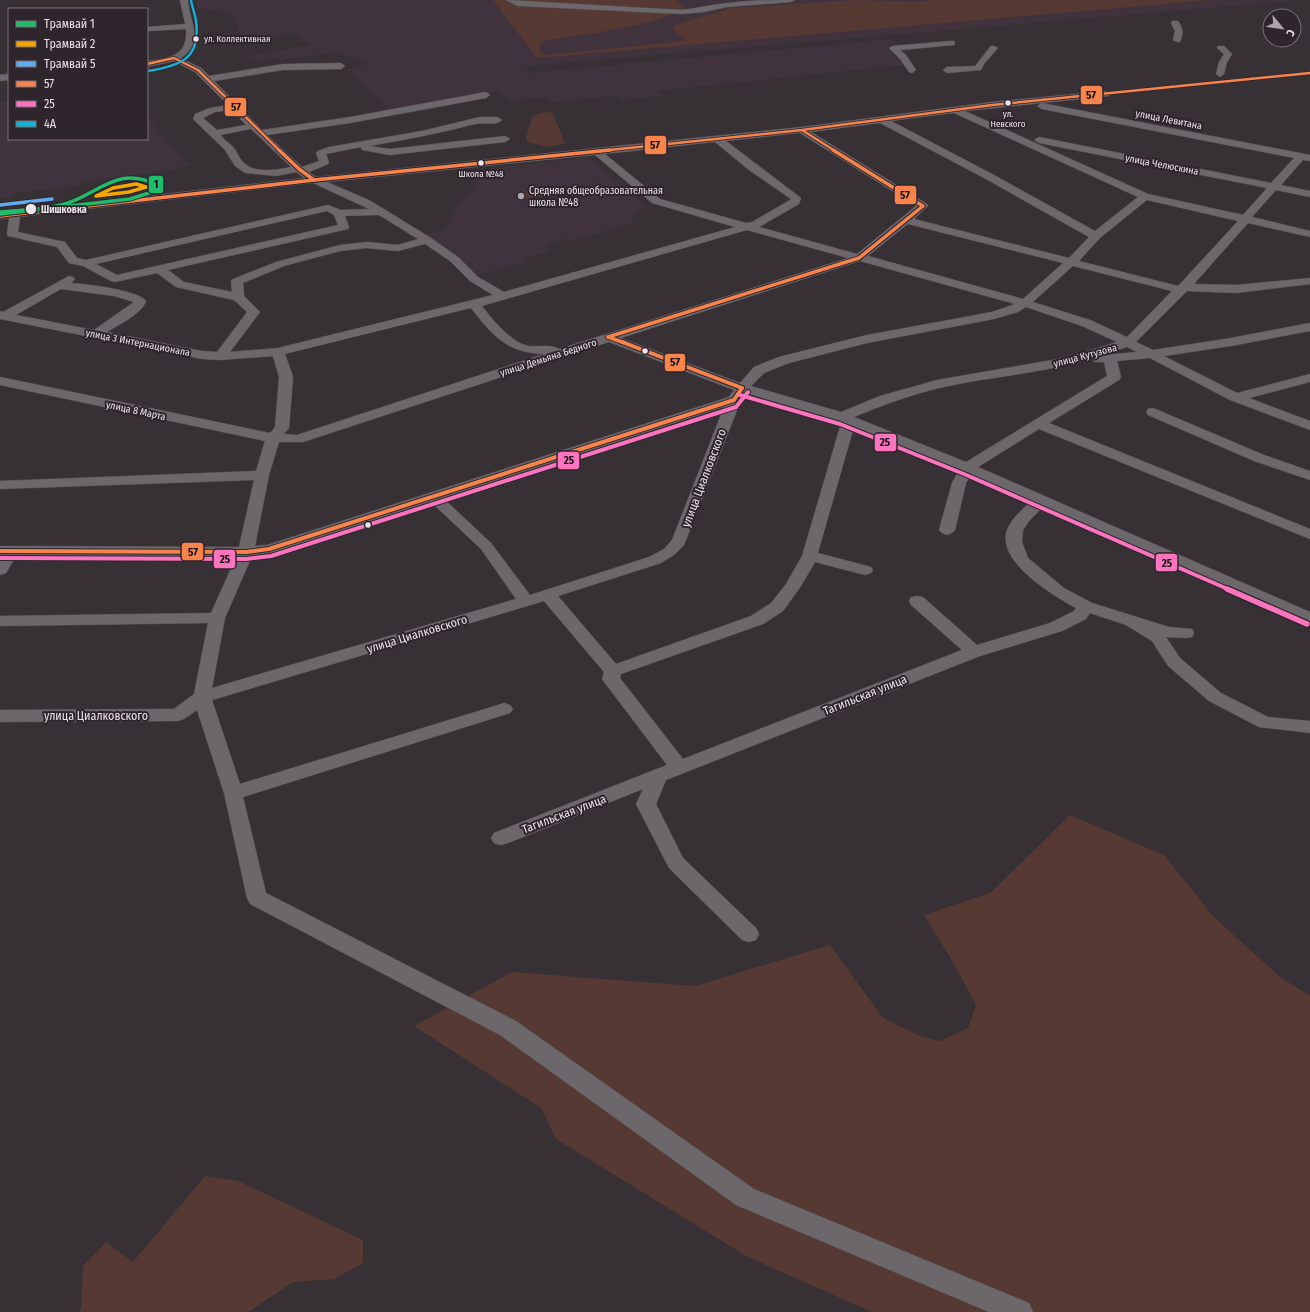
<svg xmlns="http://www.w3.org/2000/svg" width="1310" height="1312" font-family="'Fira Sans Condensed',sans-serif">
  <rect width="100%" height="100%" fill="#373136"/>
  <!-- built -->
  <g fill="#41333e">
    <path d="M 196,0 L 1302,0 L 526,66 L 529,73 L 891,39 L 907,51 L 892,53 L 904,65 L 656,91 L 661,96 L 622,100 L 617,96 L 552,102 L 547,97 L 509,101 L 498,91 L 392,111 L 348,70 L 367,64 L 338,52 L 281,60 L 277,58 L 258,61 L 246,56 L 310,45 L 292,34 L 244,42 L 231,14 L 198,7 Z"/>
    <path d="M 9,101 L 9,139 L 147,139 L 147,118 L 191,166 L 180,167 L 176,170 L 79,182 L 79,186 L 15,193 L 12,198 L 0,199 L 0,102 Z"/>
    <path d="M 589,157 L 646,207 L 631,219 L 635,222 L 573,241 L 568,238 L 544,245 L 552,251 L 523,259 L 527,262 L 476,276 L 423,236 L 444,230 L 458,205 L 478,182 L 472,176 L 470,171 Z"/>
  </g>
  <!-- green -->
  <g fill="#553932">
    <path d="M 493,0 L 677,0 L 684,9 C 643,29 589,33 544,41 L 538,48 L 545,55 L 687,41 L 672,29 L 675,25 L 732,8 L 858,0 L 917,2 L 932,0 L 1211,0 L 537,58 Z"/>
    <path d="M 552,112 L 565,143 L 551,147 L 527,142 L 526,138 L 532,118 L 540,113 Z"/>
    <path d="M 554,188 L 558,195 L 522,199 L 518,192 Z"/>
    <path d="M 1070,815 L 1164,855 L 1214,917 L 1280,977 L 1310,996 L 1310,1312 L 872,1312 L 748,1257 L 556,1139 L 541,1108 L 414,1026 L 512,972 L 695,986 L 830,945 L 883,1018 L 920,1036 L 940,1041 L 968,1028 L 976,1005 L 953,962 L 924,915 L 990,893 Z"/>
    <path d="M 205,1176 L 238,1181 L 363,1240 L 363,1263 L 334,1279 L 293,1282 L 248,1312 L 78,1312 L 81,1309 L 83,1266 L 106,1242 L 133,1262 Z"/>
  </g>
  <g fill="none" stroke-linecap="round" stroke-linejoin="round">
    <!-- minor casing -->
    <g stroke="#544e52" stroke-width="1">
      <g id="minor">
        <path d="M 180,0 L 188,0 C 189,22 206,42 181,58 L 201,68 L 209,76 L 283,64 L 341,63 L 345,66 L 341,69 L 283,70 L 214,81 L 262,130 L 350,117 L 486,92 L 490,95 L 486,98 L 350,123 L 267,135 L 302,167 L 319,161 L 316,153 L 318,151 L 329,147 L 422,131 L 480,117 L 497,117 L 502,120 C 496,126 483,122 475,124 C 440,133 405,140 369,146 L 390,149 L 505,136 L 510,139 L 505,142 L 390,155 L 362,150 L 361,147 L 326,154 L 329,162 L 328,164 L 309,172 L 316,177 L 802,127 L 992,102 L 1106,91 L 1110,94 L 1109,96 L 965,111 L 1148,194 L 1243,215 L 1267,188 L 1039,143 L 1034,140 L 1039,137 L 1271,183 L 1294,158 L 1042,109 L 1037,106 L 1042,103 L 1310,155 L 1310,161 L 1303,160 L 1281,185 L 1310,191 L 1310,197 L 1276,190 L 1252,217 L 1310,231 L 1310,237 L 1248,223 L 1194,284 L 1236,285 L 1310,278 L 1310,284 L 1236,293 L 1187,291 L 1136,342 L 1153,350 L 1231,338 L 1310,323 L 1310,331 L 1231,346 L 1164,356 L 1237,393 L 1310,374 L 1310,382 L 1249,398 L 1310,421 L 1310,430 L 1230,400 L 1150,358 L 1117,361 L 1121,377 L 1119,380 L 1049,423 L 1310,529 L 1310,539 L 1039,429 L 978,467 L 1310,612 L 1310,623 L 1043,507 L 1029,521 L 1023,530 L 1022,542 L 1028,558 L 1064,588 L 1092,603 L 1169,627 L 1192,629 L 1194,633 L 1192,637 L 1186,638 L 1166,637 L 1180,658 L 1221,693 L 1268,717 L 1310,721 L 1310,733 L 1259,727 L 1209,701 L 1168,666 L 1152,641 L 1126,625 L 1090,613 L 1086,619 L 1062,631 L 980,656 L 666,780 L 656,804 L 683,858 L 756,928 L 759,934 L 756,940 L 749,942 L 742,940 L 669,868 L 636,804 L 643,789 L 508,843 L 501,845 L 494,843 L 491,838 L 494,833 L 667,765 L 605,683 L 602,679 L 604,672 L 544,601 L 212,700 L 240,784 L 498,705 L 504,703 L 510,705 L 513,709 L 510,713 L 243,797 L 266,893 L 516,1021 L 754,1189 L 1029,1303 L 1033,1312 L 989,1312 L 736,1205 L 500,1035 L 250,904 L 247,898 L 224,793 L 197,710 L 184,719 L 178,721 L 0,722 L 0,710 L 174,709 L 194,694 L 208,623 L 0,626 L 0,616 L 211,613 L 236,557 L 16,556 L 6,573 L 0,575 L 0,546 L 239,547 L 254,480 L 0,489 L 0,481 L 256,471 L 265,441 L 0,385 L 0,377 L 270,433 L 275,427 L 279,377 L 273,356 L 220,360 L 202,359 L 0,319 L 0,311 L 3,312 L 69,276 L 73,277 L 75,279 L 71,283 C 86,284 138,290 146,301 C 143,313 117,326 107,332 L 202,351 L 217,352 L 247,312 L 234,300 L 176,287 L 157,273 L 115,282 L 111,281 L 83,266 L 69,263 L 57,247 L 8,236 L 7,234 L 9,218 L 0,219 L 0,213 L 304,178 L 296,172 L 276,176 L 245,173 L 235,166 L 225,150 L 193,119 L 195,114 L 210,108 L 228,105 L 195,72 L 174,61 L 147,67 L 147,61 C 170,58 188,56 186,29 L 147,31 L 147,27 L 185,24 ZM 232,110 L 246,125 L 217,130 L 203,118 L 215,112 ZM 954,113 L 1138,197 L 1095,231 L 994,175 L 891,121 ZM 880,123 L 986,179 L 1089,237 L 1069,258 L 914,219 L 928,206 L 927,204 L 811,132 ZM 251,129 L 291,167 C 277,170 254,174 243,162 C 238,157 237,150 232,146 C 228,142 224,140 221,135 ZM 800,133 L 916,206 L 857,254 L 759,227 L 799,204 L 801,198 L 726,141 ZM 715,142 L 749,170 L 791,199 L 790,200 L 752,222 L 746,223 L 660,199 L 605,154 ZM 595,155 L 652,203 L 735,227 L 504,292 L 478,277 L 458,257 L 431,238 L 369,200 L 327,182 ZM 313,183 L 369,209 L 341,210 L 328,205 L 86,260 L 77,258 L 65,242 L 18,232 L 20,217 ZM 1147,200 L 1238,221 L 1178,286 L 1079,261 L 1100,238 ZM 327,211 L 334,215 L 338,225 L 117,275 L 96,264 ZM 379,215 L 418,239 L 398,245 L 367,242 L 340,245 L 276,262 L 233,279 L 231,281 L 232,292 L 184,282 L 168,270 L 348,229 L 349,227 L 345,216 ZM 908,224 L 1063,263 L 1023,299 L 868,256 ZM 747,230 L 848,258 L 559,349 C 551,344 538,347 529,346 C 511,343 492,319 482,306 ZM 425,244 L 450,261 L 470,281 L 493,295 L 278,348 L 230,352 L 260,312 L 244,296 L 243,283 L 284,266 L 340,251 L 367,248 L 398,251 ZM 860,261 L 1015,304 L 992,312 L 867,335 L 779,357 L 754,367 L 740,383 L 621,338 ZM 1073,266 L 1172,291 L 1127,337 L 1090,320 L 1033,302 ZM 61,289 L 114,296 L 134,302 L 94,330 L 16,315 ZM 1026,307 L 1082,326 L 1117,342 L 1064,358 L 937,380 L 880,396 L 841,412 L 751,386 L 764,373 L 789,363 L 867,343 L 994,319 L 1018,312 ZM 471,308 C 493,336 507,353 544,354 L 297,435 L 284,434 L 289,428 L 293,377 L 285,354 ZM 609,342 L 734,390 L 729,397 L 267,545 L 255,546 L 269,475 L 279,442 L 303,442 ZM 1127,347 L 1137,352 L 1102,355 ZM 1094,358 L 1093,359 L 1094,362 L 1104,362 L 1107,376 L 966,462 L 854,417 C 883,405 912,394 944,387 C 993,376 1045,373 1094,358 ZM 745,393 L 837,420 L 840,427 L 802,556 L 786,584 L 771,603 L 751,616 L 616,664 L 558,596 L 661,563 L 674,555 L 684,545 L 741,400 ZM 724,407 L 672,540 L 664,549 L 649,557 L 530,595 L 491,543 L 443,498 ZM 854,427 L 959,470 L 952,483 L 939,530 L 942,533 L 947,535 L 952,533 L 955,530 L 966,483 L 971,475 L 1031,501 C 1023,509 1011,519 1007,530 C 996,562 1054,596 1076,608 L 1074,611 L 1050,623 L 977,645 L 923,597 L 917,596 L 911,597 L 909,601 L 911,605 L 962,650 L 683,759 L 620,678 L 621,674 L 763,624 L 783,611 L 801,586 L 815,562 L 865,575 L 871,573 L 873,570 L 871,567 L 818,553 ZM 431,502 L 481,549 L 516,599 L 212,688 L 225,618 L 252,556 L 274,552 Z"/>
        <path d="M 506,0 L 682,10 C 698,8 713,4 729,3 C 751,0 773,0 795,0 L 791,2 L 727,7 L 704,12 L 682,14 L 518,6 Z"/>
        <path d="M 1172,21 L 1178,21 C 1183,28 1184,34 1180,42 L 1177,42 L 1173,40 L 1175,31 L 1171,23 Z"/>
        <path d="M 951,41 L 954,41 L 955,43 L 954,45 L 900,50 L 906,55 L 916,70 L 912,73 L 909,72 L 900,59 L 889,48 L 893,46 Z"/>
        <path d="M 991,46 L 994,46 L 998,48 L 984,64 L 981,70 L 947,73 L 943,70 L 947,67 L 975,66 Z"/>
        <path d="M 1218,46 L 1224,46 L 1232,54 L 1227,62 L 1224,74 L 1220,77 L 1216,74 L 1219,62 L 1224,54 L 1217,48 Z"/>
        <path d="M 9,74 L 9,80 L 0,81 L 0,75 Z"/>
        <path d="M 1153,408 L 1264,455 L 1310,471 L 1310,480 L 1254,461 L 1148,415 L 1146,412 L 1148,409 Z"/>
      </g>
    </g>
    <!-- minor -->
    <use href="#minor" fill="#6c676b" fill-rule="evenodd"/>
    <!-- bus-1-far2 casing -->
    <g stroke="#2f252d" stroke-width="4">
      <g id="bus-1-far2">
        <path d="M 147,64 L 174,58 L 198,70 L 280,151"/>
        <path d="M 802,130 L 835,151"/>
        <path d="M 600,151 L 802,130 L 992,105 L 1310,73"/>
      </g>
    </g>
    <!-- bus-1-far1 casing -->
    <g stroke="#2f252d" stroke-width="5.5">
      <g id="bus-1-far1">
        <path d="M 279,150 L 299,169 L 314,180"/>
        <path d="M 0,216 L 314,180 L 610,150"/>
        <path d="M 608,337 L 859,258 L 923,206 L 833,150"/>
        <path d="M 608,337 L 625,343"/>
      </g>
    </g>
    <!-- bus-1 casing -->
    <g stroke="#2f252d" stroke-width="6">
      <g id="bus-1">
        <path d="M 622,342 L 742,388"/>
        <path d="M 0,551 L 246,552 L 269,549 L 734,400 L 742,388"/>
      </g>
    </g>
    <!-- bus-2-far1 casing -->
    <g stroke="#2f252d" stroke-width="6">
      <g id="bus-2-far1">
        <path d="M 740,395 L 840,424 L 964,474 L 1230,590"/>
        <path d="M 0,558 L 246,559 L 271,556 L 736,407 L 748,392"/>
      </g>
    </g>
    <!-- bus-2 casing -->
    <g stroke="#2f252d" stroke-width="8">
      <path id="bus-2" d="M 1227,589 L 1307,624"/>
    </g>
    <!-- bus-3 casing -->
    <g stroke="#2f252d" stroke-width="4">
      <path id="bus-3" d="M 148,71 C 180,66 201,59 196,21 C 195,14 192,7 191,0"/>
    </g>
    <!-- bus-1-far2 -->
    <use href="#bus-1-far2" stroke="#f8844c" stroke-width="2.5"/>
    <!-- bus-1-far1 -->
    <use href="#bus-1-far1" stroke="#f8844c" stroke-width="3.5"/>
    <!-- bus-1 -->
    <use href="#bus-1" stroke="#f8844c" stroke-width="4"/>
    <!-- bus-2-far1 -->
    <use href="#bus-2-far1" stroke="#fc73be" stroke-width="4"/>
    <!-- bus-2 -->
    <use href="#bus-2" stroke="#fc73be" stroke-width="5.5"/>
    <!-- bus-3 -->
    <use href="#bus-3" stroke="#13b2d5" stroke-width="2.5"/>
    <!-- tram-1 casing -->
    <g stroke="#2f252d" stroke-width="5.5">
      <path id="tram-1" d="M 0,212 C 21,210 44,210 65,204 C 100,193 118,165 157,185 L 149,193 L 130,199 L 0,214"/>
    </g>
    <!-- tram-2 casing -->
    <g stroke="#2f252d" stroke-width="5.5">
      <path id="tram-2" d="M 136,184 L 146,187 L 129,192 L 96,196 L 113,188 Z"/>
    </g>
    <!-- tram-3 casing -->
    <g stroke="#2f252d" stroke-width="5.5">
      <path id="tram-3" d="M 0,205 L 52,199"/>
    </g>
    <!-- tram-1 -->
    <use href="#tram-1" stroke="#20bc6c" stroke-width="3.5"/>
    <!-- tram-2 -->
    <use href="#tram-2" stroke="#f7a600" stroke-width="3.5"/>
    <!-- tram-3 -->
    <use href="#tram-3" stroke="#60acee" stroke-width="3.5"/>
  </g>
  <!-- markers -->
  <g fill="#ebe4e9" stroke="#2f252d" stroke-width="1.5">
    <circle cx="196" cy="39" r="3.5"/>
    <circle cx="1008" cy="103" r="3.5"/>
    <circle cx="481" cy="163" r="3.5"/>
    <circle cx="31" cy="209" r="6"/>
    <circle cx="645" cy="351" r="3.5"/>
    <circle cx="368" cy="525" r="3.5"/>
  </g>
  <circle fill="#aca5aa" stroke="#2f252d" stroke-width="1.5" cx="521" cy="196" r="4"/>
  <g text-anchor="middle" stroke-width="4" stroke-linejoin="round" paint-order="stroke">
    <!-- far-bus labels -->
    <g font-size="9" fill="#ebe4e9" stroke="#2f252d">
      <text x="204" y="42" text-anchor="start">ул. Коллективная</text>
      <text x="1008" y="117">ул.<tspan x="1008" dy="10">Невского</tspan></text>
      <text x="481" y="177">Школа №48</text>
    </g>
    <!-- far-street labels -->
    <g font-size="10" fill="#ebe4e9" stroke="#2f252d">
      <text transform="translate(1169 119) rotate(11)" y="4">улица Левитана</text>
      <text transform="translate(1162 164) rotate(11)" y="4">улица Челюскина</text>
      <text transform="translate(138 342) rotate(11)" y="4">улица 3 Интернационала</text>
      <text transform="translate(1085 355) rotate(-15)" y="4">улица Кутузова</text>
      <text transform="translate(548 357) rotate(-18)" y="4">улица Демьяна Бедного</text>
      <text transform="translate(136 410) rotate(12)" y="4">улица 8 Марта</text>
    </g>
    <!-- far-poi labels -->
    <g font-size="10" fill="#ebe4e9" stroke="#2f252d" text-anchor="start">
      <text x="529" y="194">Средняя общеобразовательная<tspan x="529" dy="12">школа №48</tspan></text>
    </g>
    <!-- far-stop labels -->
    <g font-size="10" font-weight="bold" fill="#ebe4e9" stroke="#2f252d" text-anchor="start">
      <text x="41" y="213">Шишковка</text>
    </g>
    <!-- street labels -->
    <g font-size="12" fill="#ebe4e9" stroke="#2f252d">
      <text transform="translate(704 478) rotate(-69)" y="4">улица Циалковского</text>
      <text transform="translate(417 634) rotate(-17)" y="4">улица Циалковского</text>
      <text transform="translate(865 695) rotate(-22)" y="4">Тагильская улица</text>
      <text x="96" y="720">улица Циалковского</text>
      <text transform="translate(564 814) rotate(-21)" y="4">Тагильская улица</text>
    </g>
  </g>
  <g stroke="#2f252d" stroke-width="1.5">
    <rect x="1080" y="85" width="23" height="20" rx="4" fill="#f8844c"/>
    <rect x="224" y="97" width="23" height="20" rx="4" fill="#f8844c"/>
    <rect x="644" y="135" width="23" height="20" rx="4" fill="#f8844c"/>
    <rect x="148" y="175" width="16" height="19" rx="4" fill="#20bc6c"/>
    <rect x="894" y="185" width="23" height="20" rx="4" fill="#f8844c"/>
    <rect x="664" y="353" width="22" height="19" rx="4" fill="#f8844c"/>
    <rect x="874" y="433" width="23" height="19" rx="4" fill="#fc73be"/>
    <rect x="557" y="451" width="23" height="19" rx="4" fill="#fc73be"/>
    <rect x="181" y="542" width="23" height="19" rx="4" fill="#f8844c"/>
    <rect x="213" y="549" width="23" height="20" rx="4" fill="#fc73be"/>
    <rect x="1155" y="553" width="23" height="19" rx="4" fill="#fc73be"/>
  </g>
  <g font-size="11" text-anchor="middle" font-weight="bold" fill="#111">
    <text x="1091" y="99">57</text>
    <text x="236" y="111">57</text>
    <text x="655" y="149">57</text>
    <text x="156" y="188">1</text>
    <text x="905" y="199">57</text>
    <text x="675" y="366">57</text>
    <text x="885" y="446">25</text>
    <text x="569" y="464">25</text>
    <text x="193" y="556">57</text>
    <text x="225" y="563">25</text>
    <text x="1167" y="567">25</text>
  </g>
  <!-- legend -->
  <rect x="8" y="8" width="140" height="132" fill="#2f252d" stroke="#7a7178"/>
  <rect x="16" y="21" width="20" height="6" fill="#20bc6c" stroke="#7a7178"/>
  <text x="44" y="28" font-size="12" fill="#ebe4e9">Трамвай 1</text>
  <rect x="16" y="41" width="20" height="6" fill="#f7a600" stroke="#7a7178"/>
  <text x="44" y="48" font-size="12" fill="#ebe4e9">Трамвай 2</text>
  <rect x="16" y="61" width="20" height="6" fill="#60acee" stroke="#7a7178"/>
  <text x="44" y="68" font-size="12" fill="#ebe4e9">Трамвай 5</text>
  <rect x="16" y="81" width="20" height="6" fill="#f8844c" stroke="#7a7178"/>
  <text x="44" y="88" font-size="12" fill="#ebe4e9">57</text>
  <rect x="16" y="101" width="20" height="6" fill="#fc73be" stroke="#7a7178"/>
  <text x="44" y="108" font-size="12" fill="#ebe4e9">25</text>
  <rect x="16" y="121" width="20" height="6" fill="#13b2d5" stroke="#7a7178"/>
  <text x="44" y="128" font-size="12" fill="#ebe4e9">4А</text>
  <!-- north arrow -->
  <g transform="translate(1282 28) rotate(119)"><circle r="19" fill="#2f252d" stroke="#7a7178"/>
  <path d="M0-3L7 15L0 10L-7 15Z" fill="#aca5aa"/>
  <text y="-6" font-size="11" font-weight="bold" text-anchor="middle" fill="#ebe4e9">С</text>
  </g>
</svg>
